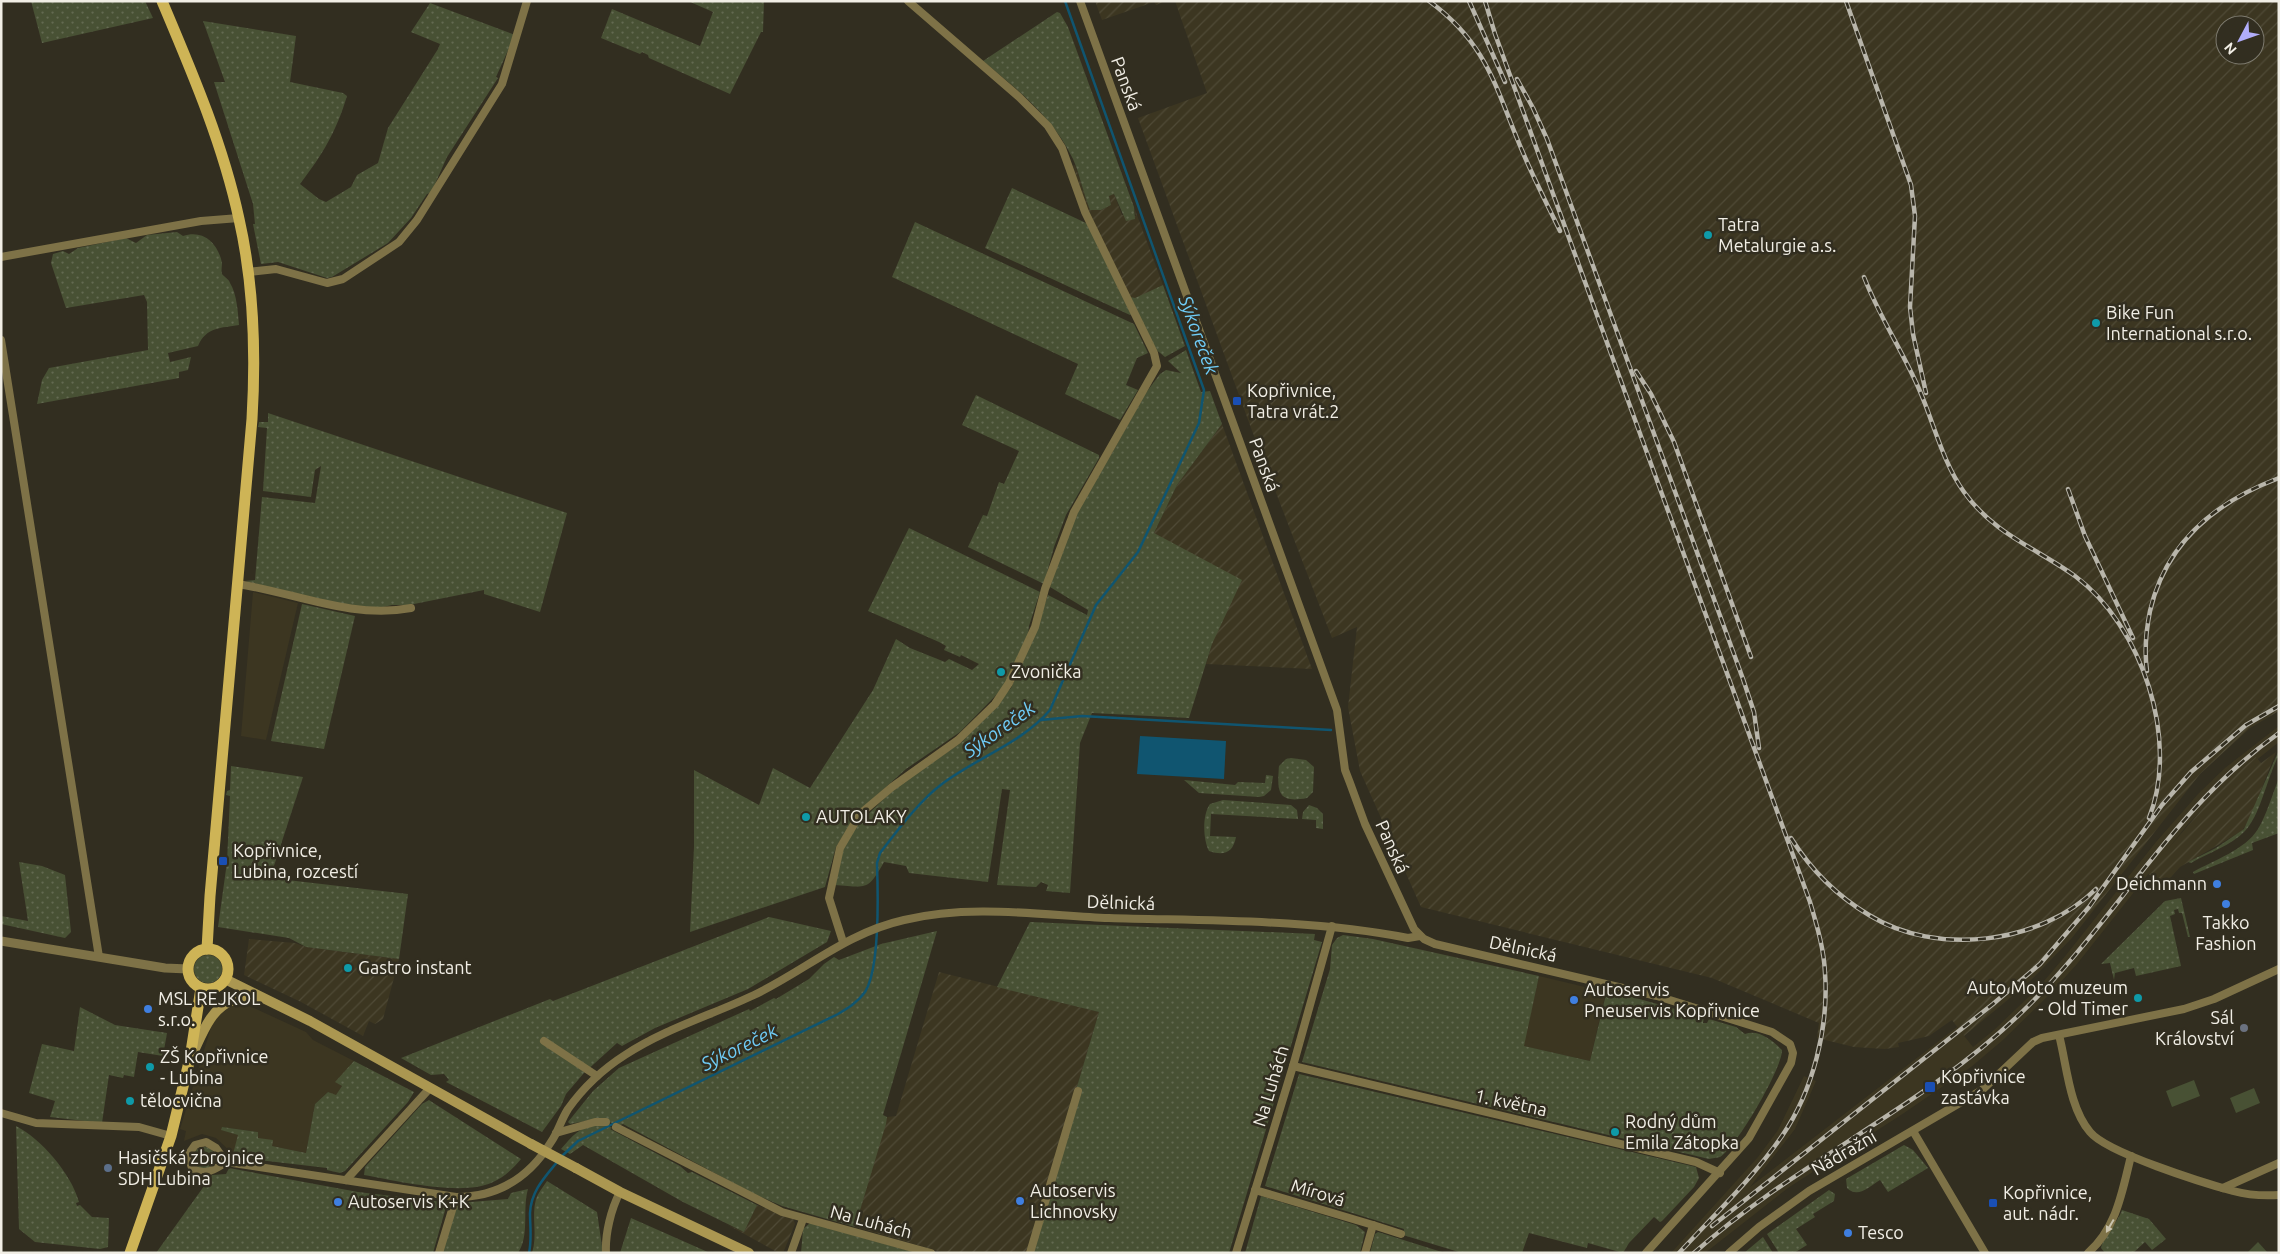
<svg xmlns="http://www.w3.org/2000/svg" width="2280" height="1254" font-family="Ubuntu,sans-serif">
  <defs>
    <pattern id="industrial-furrows" width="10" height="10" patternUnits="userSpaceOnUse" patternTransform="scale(1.25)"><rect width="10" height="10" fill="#3c3621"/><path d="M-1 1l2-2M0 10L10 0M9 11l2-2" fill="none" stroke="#4f4a36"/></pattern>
    <pattern id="grass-dots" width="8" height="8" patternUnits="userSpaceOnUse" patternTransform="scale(1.25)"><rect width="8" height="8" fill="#485134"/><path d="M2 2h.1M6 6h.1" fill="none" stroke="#636a51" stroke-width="1.8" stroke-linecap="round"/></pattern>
  </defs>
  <rect width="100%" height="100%" fill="#322e20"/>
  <!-- built -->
  <g fill="#3c3621">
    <path d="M 253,592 L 298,603 L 266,740 L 241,736 Z"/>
    <path d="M 2279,726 L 2279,742 L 2234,778 L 2188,824 L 2077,964 L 2048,996 L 2003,1040 L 1971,1067 L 1904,1113 L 1788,1188 L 1705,1253 L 1671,1253 L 1758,1157 L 1778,1130 L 1804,1076 L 1816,1081 L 1795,1129 L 1750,1187 L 1957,1027 L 1973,1047 L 1994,1030 L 2039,987 L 2066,955 L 2156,842 L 2199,793 L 2225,768 Z"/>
    <path d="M 1539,976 L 1606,992 L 1590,1061 L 1523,1046 Z"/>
    <path d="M 243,1003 L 306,1032 L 313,1040 L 354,1061 L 336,1082 L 342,1086 L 336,1096 L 328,1092 L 315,1104 L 306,1153 L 271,1146 L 257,1138 L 258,1132 L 222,1127 L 222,1130 L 239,1135 L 233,1154 L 216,1138 L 202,1134 L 184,1141 L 186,1131 L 180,1129 L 213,1021 L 224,1008 Z"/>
  </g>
  <!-- industrial -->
  <g fill="url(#industrial-furrows)" fill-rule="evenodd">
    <path d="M 1095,1 L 1166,1 L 1156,5 L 1154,2 L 1102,20 Z"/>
    <path d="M 1175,1 L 2279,1 L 2279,711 L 2250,728 L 2200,774 L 2071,939 L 2028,983 L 1964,1036 L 1952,1020 L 1929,1036 L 1898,1043 L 1899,1047 L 1885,1049 L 1854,1047 L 1817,1038 L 1819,1023 L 1712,978 L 1421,907 L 1360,771 L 1348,707 L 1357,627 L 1332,638 L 1251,428 L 1138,118 L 1207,93 ZM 2225,25 L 2255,25 L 2255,55 L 2225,55 Z"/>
    <path d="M 1075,165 L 1090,210 L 1101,210 L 1111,205 L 1109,196 L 1114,194 L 1122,215 L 1136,216 L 1134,207 L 1163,285 L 1135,299 L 1130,297 L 1087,210 L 1073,166 Z"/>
    <path d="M 1222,424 L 1264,539 L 1312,669 L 1206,664 L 1212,644 L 1154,533 L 1177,485 Z"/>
    <path d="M 2276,752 L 2250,818 L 2242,831 L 2180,867 L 2164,885 L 2147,873 L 2226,782 L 2256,757 L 2261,763 Z"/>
    <path d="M 249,939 L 295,943 L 306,947 L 399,959 L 383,1019 L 375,1024 L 369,1021 L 363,1036 L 301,1002 L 244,975 Z"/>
    <path d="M 939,972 L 1099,1012 L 1028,1253 L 945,1253 L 855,1227 L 887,1117 L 896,1116 Z"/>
    <path d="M 757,1205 L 793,1218 L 795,1224 L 783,1253 L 777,1252 L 726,1224 L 744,1232 Z"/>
  </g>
  <!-- grass -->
  <g fill="url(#grass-dots)">
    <path d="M 31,1 L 145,1 L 153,18 L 42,43 Z"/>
    <path d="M 688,1 L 764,1 L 763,32 L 761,32 L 730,94 L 649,58 L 648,55 L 642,52 L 640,54 L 601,38 L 612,9 L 700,46 L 713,12 Z"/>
    <path d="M 430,3 L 515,35 L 496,77 L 498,78 L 447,157 L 431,193 L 427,194 L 411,218 L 388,243 L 332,277 L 327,278 L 278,262 L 261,264 L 253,224 L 255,224 L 253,204 L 214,82 L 225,82 L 203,21 L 296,36 L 290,82 L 343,93 L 347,96 C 336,132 323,154 300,184 L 319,199 L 326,202 L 351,187 L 357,175 L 378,163 L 388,128 L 438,49 L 440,44 L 411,32 Z"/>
    <path d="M 1057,12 L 1060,13 L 1068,27 L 1134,207 L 1135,219 L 1126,221 L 1114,194 L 1109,196 L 1111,205 L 1101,210 L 1090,210 C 1083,193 1080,175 1073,159 C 1053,117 1018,90 983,61 Z"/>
    <path d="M 1012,188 L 1088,224 L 1132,314 L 1130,315 L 985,248 Z"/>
    <path d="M 915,222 L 1134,324 L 1148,353 L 1137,358 L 1126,385 L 1138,390 L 1120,420 L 1065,394 L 1078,364 L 892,277 Z"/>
    <path d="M 177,232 L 183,236 C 203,229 218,243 222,263 C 222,266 221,271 222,274 C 224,277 229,279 230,283 C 237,294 238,313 239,325 C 221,328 206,327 198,346 L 168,353 L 170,362 L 191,357 L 188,370 L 179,372 L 179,378 L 37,404 L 42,380 L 49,368 L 148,350 L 147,302 L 144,295 L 66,308 L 51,263 L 53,254 L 63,251 L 69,254 L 78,248 L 126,238 L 136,243 L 147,235 Z"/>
    <path d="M 1163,285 L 1185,346 L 1165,357 L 1154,348 L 1130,297 L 1135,298 Z"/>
    <path d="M 1186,350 L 1201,392 L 1210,391 L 1222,424 L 1177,485 L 1154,533 L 1242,580 L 1212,644 L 1189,718 L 1092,713 L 1080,743 L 1070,893 L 1046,891 L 1048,885 L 1041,882 L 1036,887 L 997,885 L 1010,790 L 1002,789 L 988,882 L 909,873 L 906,866 L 884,862 C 867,892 867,887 834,885 L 841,850 L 857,825 L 895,788 L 962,742 L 1011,688 L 1023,662 L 1048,595 L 1087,615 L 1088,610 L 1050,587 L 1060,550 L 1091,484 L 1112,453 L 1145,394 L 1160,374 L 1166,370 L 1181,373 L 1168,361 Z"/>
    <path d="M 976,395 L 1099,455 L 1099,458 L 1066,515 L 1054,547 L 1044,584 L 968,547 L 983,515 L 987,516 L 999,482 L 1004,484 L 1019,451 L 962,425 Z"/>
    <path d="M 268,413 L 567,513 L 540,612 L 484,594 L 484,590 L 409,605 L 392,605 L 379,608 L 348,606 L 245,581 L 255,580 L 262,497 L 315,503 L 321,466 L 315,470 L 311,497 L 263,491 L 267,428 L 258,427 L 259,422 L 268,422 Z"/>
    <path d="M 909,528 L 1040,592 L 1029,626 L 1028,636 L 1005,686 L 960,732 L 906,769 L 857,813 L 836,847 L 825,887 L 690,932 L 694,847 L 694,770 L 759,805 L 773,768 L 810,788 L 873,690 L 896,639 L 910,648 L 945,662 L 949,659 L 972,670 L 979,664 L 961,655 L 960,657 L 944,650 L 946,646 L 939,642 L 868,611 Z"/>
    <path d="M 302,604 L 355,616 L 324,749 L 271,741 Z"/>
    <path d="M 2279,750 L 2279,755 C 2267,777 2261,814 2245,831 C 2232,845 2208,853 2191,863 L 2188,862 L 2216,848 L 2244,829 Z"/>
    <path d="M 1291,758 L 1306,760 L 1314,767 L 1313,792 L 1307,798 C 1277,804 1277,791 1279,766 L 1286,759 Z"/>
    <path d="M 231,766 L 303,777 L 270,878 L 408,894 L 399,959 L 306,947 L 289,938 L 218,927 L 227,862 L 230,796 L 226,795 L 227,791 L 230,790 Z"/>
    <path d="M 1266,775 L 1273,776 L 1271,790 L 1264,796 L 1259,797 L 1199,793 L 1184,780 L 1235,785 L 1238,782 L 1265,783 Z"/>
    <path d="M 2279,778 L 2279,833 L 2252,843 L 2253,850 L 2194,874 L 2193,872 C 2214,860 2245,850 2258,829 C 2267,814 2272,795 2279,778 Z"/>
    <path d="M 1223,800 L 1291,805 L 1297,810 L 1298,819 L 1211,814 L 1210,836 L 1236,837 C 1233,853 1224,856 1209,851 C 1203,840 1202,815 1210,804 Z"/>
    <path d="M 1309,805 L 1317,808 L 1323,814 L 1323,829 L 1316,828 L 1316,820 L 1302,819 L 1303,812 Z"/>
    <path d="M 19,862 L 42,866 L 65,875 L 71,932 L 65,938 L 1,924 L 1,916 L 28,921 Z"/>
    <path d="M 2181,898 L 2190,937 L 2188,937 L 2182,913 L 2179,913 L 2178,909 L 2174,910 L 2175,914 L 2170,916 L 2181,966 L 2136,976 L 2134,968 L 2115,973 L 2114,980 L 2110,963 L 2101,964 L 2165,901 Z"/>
    <path d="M 769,917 L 831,931 L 827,942 L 748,989 L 655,1028 L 622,1046 L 617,1043 L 584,1073 L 566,1094 L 561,1106 L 542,1132 L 446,1082 L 449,1080 L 444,1074 L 431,1075 L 401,1058 L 550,999 L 553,1001 Z"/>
    <path d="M 1030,922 L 1315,934 L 1314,940 L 1322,942 L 1229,1253 L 1033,1253 L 1076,1090 L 1099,1012 L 997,987 Z"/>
    <path d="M 937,931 L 883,1115 L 887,1117 L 886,1124 L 855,1227 L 782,1206 L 752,1193 L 623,1124 L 618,1126 L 601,1118 L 570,1124 L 568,1122 L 593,1091 L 619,1068 L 749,1009 L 750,1011 L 774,998 L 776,999 L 809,979 L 824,964 L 834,957 L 839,960 L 881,944 Z"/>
    <path d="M 1343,935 L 1373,939 L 1539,976 L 1524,1046 L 1590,1061 L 1607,990 L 1704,1017 L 1703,1023 L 1707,1023 L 1709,1019 L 1736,1027 L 1745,1034 C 1759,1029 1773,1041 1782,1050 C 1783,1067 1736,1148 1720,1157 C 1717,1158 1712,1158 1709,1159 L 1302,1062 L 1330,969 L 1332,945 L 1337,938 Z"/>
    <circle cx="208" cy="969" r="14"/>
    <path d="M 80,1007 L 115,1025 L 167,1033 L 163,1056 L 138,1052 L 134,1077 L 124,1075 L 123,1078 L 109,1075 L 102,1123 L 50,1117 L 55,1101 L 29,1093 L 42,1044 L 74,1051 Z"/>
    <path d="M 354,1061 L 414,1092 L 408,1102 L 345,1171 L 340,1173 L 327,1170 L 327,1168 L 259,1160 L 233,1154 L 238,1135 L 221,1130 L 222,1127 L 258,1132 L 258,1138 L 273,1140 L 272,1146 L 306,1153 L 315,1104 L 328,1092 L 336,1095 L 342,1086 L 335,1082 Z"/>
    <path d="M 1299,1074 L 1696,1167 L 1699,1178 L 1694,1187 L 1662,1221 L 1660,1222 L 1654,1217 L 1629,1243 L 1623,1253 L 1588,1243 L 1587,1248 L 1529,1233 L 1522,1253 L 1462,1253 L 1403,1235 L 1404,1229 L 1265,1186 Z"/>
    <path d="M 429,1100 L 435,1104 L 521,1159 C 513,1169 503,1178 491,1183 C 461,1196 397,1181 364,1175 L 365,1167 L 422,1104 Z"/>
    <path d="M 605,1124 L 612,1128 L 610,1129 L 680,1166 L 688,1173 L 692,1172 L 757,1205 L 744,1232 L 683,1202 L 583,1145 L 570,1154 L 561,1149 C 576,1132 580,1126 605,1124 Z"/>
    <path d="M 16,1126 C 41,1139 71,1173 79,1202 L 76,1203 L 77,1206 L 80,1205 L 92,1217 L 109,1218 L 108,1247 L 100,1249 L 35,1242 L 19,1229 Z"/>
    <path d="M 1904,1145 L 1913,1150 L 1928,1168 L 1888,1192 L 1880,1180 C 1870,1186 1858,1199 1847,1188 L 1846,1179 Z"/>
    <circle cx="204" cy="1158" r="11"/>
    <path d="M 229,1168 L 358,1192 L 443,1202 L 446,1207 L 433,1253 L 156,1253 L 212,1175 L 226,1174 Z"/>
    <path d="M 547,1181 L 597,1212 L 603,1253 L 532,1253 C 538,1235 531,1217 536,1199 C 538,1193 543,1187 547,1181 Z"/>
    <path d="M 528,1189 C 522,1210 530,1235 518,1253 L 441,1253 L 458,1203 L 508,1199 L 511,1193 Z"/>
    <path d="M 1829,1190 L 1835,1194 L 1834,1201 L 1813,1214 L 1815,1217 L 1796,1229 L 1807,1245 L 1794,1253 L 1779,1253 L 1767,1234 Z"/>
    <path d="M 1261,1196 L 1356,1225 L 1365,1232 L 1360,1253 L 1245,1253 Z"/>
    <path d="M 2122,1210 L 2149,1219 L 2166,1239 L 2152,1250 L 2145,1242 L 2133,1253 L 2105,1253 L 2101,1248 C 2103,1238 2118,1222 2122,1210 Z"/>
    <path d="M 631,1218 L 710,1253 L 620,1253 Z"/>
    <path d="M 810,1223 L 917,1253 L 801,1253 L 803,1229 Z"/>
    <path d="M 1378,1232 L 1445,1253 L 1370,1253 L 1375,1234 Z"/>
    <path d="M 1763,1237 L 1773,1253 L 1744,1253 Z"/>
  </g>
  <!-- pitch -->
  <g fill="#485134">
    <path d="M 2194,1080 L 2200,1096 L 2172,1107 L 2166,1091 Z"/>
    <path d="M 2254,1088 L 2260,1103 L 2236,1113 L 2230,1098 Z"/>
    <path d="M 2258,1242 L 2268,1253 L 2247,1253 Z"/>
  </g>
  <!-- water -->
  <path fill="#105570" d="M 1140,736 L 1226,741 L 1224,779 L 1137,774 Z"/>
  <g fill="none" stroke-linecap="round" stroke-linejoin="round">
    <!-- stream -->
    <g stroke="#105570" stroke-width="2.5">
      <path d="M 1041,720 L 1082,716 L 1331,730"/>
      <path d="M 562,1156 L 578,1141 L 838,1014 C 848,1008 858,1002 865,992 C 880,969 878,892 877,863 L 880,853 C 897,831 920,800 942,784 C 976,758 1022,743 1050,710 L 1096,605 L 1138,552 L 1199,423 L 1204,390 L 1065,1"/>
      <path d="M 529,1253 C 532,1239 530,1226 530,1213 C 531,1191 545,1177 558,1161"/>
    </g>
    <!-- minor -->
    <g stroke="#7e7247" stroke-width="8">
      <path d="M 1080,1 L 1337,710 L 1345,770 L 1350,783 L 1365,824 L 1414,929 L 1424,939 L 1435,944 L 1657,996 L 1772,1032 L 1790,1044 L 1793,1053 L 1791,1063 L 1749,1138 L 1646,1253"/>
      <path d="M 1,257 L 201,221 L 239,218"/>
      <path d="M 248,272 L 276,269 L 327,283 L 343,279 L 399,242 L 417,220 L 502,84 L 527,1"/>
      <path d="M 1,340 L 99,957"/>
      <path d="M 238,584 C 295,593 352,619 411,608"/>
      <path d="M 843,942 L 829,898 L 840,848 L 860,814 L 892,787 L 958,740 L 995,704 L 1009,683 L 1035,627 L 1045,589 L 1074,512 L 1157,366 L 1154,353 L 1085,212 L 1062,148 L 1048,126 L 1019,97 L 908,1"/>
      <path d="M 2059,1035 C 2067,1066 2069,1107 2090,1132 C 2107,1153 2204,1183 2233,1191 C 2248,1195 2264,1196 2279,1195"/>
      <path d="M 544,1041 L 597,1076"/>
      <path d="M 1293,1066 L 1696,1162 L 1720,1173"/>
      <path d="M 1,1113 L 36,1123 L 139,1127 L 171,1136"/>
      <path d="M 616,1127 L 782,1212 L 931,1253"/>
      <path d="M 1913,1131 L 1985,1253"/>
      <path d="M 556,1133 L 595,1122 L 606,1122"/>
      <path d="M 226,1162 L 216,1148 L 206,1142 L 195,1145 L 188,1155 L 192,1168 C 204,1177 216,1169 226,1162 L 456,1197 C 498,1197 529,1178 551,1142 C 558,1132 561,1120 568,1109 C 583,1088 603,1069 625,1055 C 664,1029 712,1015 754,995 C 806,970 846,933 904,920 C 970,904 1041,915 1109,918 C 1208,921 1310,919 1408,938 L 1420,936"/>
      <path d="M 346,1180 L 430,1088"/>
      <path d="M 2223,1188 L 2279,1163"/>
      <path d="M 1255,1190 L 1373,1225 L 1365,1253"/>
      <path d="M 1373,1225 L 1401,1234"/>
      <path d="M 439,1253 L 456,1197"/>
      <path d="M 606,1253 C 605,1234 611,1209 620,1192"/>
      <path d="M 791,1253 L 803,1219"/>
      <path d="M 1030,1253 L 1078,1091"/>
      <path d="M 1236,1253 L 1293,1066 L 1332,926"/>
      <path d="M 1729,1253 L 1759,1227 L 1809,1191 L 1982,1090 L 2033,1042 L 2042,1038 L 2184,1009 L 2214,999 L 2279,969"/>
      <path d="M 2088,1253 C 2117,1227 2122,1192 2131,1156"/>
    </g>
    <!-- tertiary -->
    <path stroke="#7e7247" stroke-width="9" d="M 1,941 L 165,968 L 188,969"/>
    <!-- secondary -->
    <g stroke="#ab9751" stroke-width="10">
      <path d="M 225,979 L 310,1021 L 531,1144"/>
      <path d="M 192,1055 C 201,1037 210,1009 231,1001 C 240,998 253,998 262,998"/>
      <path d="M 576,1168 L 620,1192 L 749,1253"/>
    </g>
    <!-- primary -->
    <g stroke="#ceb456" stroke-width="11">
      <path d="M 162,1 C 192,72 223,144 239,219 C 254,285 256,352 252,419 L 210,896 L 207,949"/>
      <circle cx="208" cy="969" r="20"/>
      <path d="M 130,1253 L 171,1136 L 190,1058 L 201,988"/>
    </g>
    <!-- rail casing -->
    <g stroke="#b8b5aa" stroke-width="4.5">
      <g id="rail">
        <path d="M 1429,1 C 1490,46 1496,91 1524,155 C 1535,181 1548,206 1560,231"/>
        <path d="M 1469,1 L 1505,82"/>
        <path d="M 1485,1 L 1495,34 L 1810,902 C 1817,926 1824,949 1825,973 C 1829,1027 1813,1091 1782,1136 C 1753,1178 1714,1215 1679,1253"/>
        <path d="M 1846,1 L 1911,185 L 1915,216 L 1910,307 L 1913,334 L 1926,393"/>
        <path d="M 1517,79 L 1533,108 L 1547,139 L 1743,679 L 1754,712 L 1759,748"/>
        <path d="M 1864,277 C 1879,316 1902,350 1919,389 C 1934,423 1942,461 1964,492 C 1994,534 2036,548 2075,576 C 2142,626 2180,740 2149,818"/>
        <path d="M 1636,371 L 1651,394 L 1674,442 L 1751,657"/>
        <path d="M 2068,489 L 2085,536 L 2133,638"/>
        <path d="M 2147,671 C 2144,650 2146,631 2150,611 C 2166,542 2215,502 2279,478"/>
        <path d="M 1791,838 C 1811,870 1837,896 1869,915 C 1937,957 2040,944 2096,889"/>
        <path d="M 1712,1226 L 1993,1004 L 2040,964 L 2089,907 L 2162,805 L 2191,772 L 2246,725 L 2279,706"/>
        <path d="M 1694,1253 C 1796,1162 1924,1107 2022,1012 C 2116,922 2170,810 2279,733"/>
      </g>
    </g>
    <!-- rail -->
    <use href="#rail" stroke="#322e20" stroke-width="2.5" stroke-dasharray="8" stroke-linecap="butt"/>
    <!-- secondary-bridge -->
    <path stroke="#ab9751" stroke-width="10" d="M 531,1144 L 576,1168"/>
  </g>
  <!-- one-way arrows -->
  <defs><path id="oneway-solid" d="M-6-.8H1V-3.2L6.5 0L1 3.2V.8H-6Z" transform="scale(1.25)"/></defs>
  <use fill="#c9c3ae" href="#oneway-solid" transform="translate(2110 1226) rotate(120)"/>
  <!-- markers -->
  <g fill="#0f9aa8" stroke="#322e20" stroke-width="2">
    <circle cx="1708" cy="235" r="5"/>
    <circle cx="2096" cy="323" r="5"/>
    <circle cx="1001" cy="672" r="5"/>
    <circle cx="806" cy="817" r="5"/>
    <circle cx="348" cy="968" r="5"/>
    <circle cx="2138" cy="998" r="5"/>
    <circle cx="150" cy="1067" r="5"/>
    <circle cx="130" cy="1101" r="5"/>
    <circle cx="1615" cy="1132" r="5"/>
  </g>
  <g fill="#1a4fb4" stroke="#322e20" stroke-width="2">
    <rect x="1232" y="396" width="10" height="10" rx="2.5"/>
    <rect x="218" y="856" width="10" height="10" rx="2.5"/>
    <rect x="1924" y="1081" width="12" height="12" rx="2.5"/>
    <rect x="1988" y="1198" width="10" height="10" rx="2.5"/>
  </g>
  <g fill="#3f7fe0" stroke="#322e20" stroke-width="2">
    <circle cx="2217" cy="884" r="5"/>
    <circle cx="2226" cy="904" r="5"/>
    <circle cx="1574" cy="1000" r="5"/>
    <circle cx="148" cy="1009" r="5"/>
    <circle cx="1020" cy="1201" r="5"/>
    <circle cx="338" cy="1202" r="5"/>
    <circle cx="1848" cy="1233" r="5"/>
  </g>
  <circle fill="#6b7280" stroke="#322e20" stroke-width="2" cx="2244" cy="1028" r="5"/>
  <circle fill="#5c6f8a" stroke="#322e20" stroke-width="2" cx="108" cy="1168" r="5"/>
  <g text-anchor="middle" stroke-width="5" stroke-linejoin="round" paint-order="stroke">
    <!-- street labels -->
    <g font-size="18" fill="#f1eee5" stroke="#322e20">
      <text transform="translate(1126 84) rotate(70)" y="6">Panská</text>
      <text transform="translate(1264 465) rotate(70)" y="6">Panská</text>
      <text transform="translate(1392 847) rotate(66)" y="6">Panská</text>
      <text transform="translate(1121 903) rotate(2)" y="6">Dělnická</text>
      <text transform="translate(1523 949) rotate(12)" y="6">Dělnická</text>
      <text transform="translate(1271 1086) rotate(-73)" y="6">Na Luhách</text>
      <text transform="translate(1511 1103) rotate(12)" y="6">1. května</text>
      <text transform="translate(1844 1153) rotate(-30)" y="6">Nádražní</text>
      <text transform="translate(1318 1193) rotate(17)" y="6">Mírová</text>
      <text transform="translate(871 1222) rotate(15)" y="6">Na Luhách</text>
    </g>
    <!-- poi labels -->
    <g font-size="18" fill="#f1eee5" stroke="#322e20" text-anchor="start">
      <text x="1718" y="231">Tatra<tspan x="1718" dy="21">Metalurgie a.s.</tspan></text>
      <text x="2106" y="319">Bike Fun<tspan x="2106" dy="21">International s.r.o.</tspan></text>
      <text x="1247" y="397">Kopřivnice,<tspan x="1247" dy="21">Tatra vrát.2</tspan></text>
      <text x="1011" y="678">Zvonička</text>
      <text x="816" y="823">AUTOLAKY</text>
      <text x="233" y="857">Kopřivnice,<tspan x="233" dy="21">Lubina, rozcestí</tspan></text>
      <text x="2207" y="890" text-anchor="end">Deichmann</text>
      <text x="2226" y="929" text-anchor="middle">Takko<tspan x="2226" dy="21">Fashion</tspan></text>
      <text x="358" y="974">Gastro instant</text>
      <text x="2128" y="994" text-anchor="end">Auto Moto muzeum<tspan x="2128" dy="21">- Old Timer</tspan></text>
      <text x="1584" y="996">Autoservis<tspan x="1584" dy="21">Pneuservis Kopřivnice</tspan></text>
      <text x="158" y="1005">MSL REJKOL<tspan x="158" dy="21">s.r.o.</tspan></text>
      <text x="2234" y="1024" text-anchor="end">Sál<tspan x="2234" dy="21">Království</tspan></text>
      <text x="160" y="1063">ZŠ Kopřivnice<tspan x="160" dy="21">- Lubina</tspan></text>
      <text x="1941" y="1083">Kopřivnice<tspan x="1941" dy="21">zastávka</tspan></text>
      <text x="140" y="1107">tělocvična</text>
      <text x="1625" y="1128">Rodný dům<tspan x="1625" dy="21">Emila Zátopka</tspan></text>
      <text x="118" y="1164">Hasičská zbrojnice<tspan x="118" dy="21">SDH Lubina</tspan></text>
      <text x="1030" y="1197">Autoservis<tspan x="1030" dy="21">Lichnovsky</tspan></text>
      <text x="2003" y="1199">Kopřivnice,<tspan x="2003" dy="21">aut. nádr.</tspan></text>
      <text x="348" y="1208">Autoservis K+K</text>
      <text x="1858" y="1239">Tesco</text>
    </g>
    <!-- water labels -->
    <g font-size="19" font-style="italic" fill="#6fccf7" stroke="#322e20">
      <text transform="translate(1199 335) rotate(70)" y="7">Sýkoreček</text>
      <text transform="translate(999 729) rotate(-35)" y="7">Sýkoreček</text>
      <text transform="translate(739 1047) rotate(-26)" y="7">Sýkoreček</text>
    </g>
  </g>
  <!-- border -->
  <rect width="2280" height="1254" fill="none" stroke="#f1eee5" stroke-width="5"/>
  <!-- north arrow -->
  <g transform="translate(2240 40) rotate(229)"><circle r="24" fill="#322e20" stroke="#7e7b6f"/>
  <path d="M0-4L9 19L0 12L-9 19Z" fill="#b1adfa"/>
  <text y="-8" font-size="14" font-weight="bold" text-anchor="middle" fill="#f1eee5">N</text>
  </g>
</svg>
